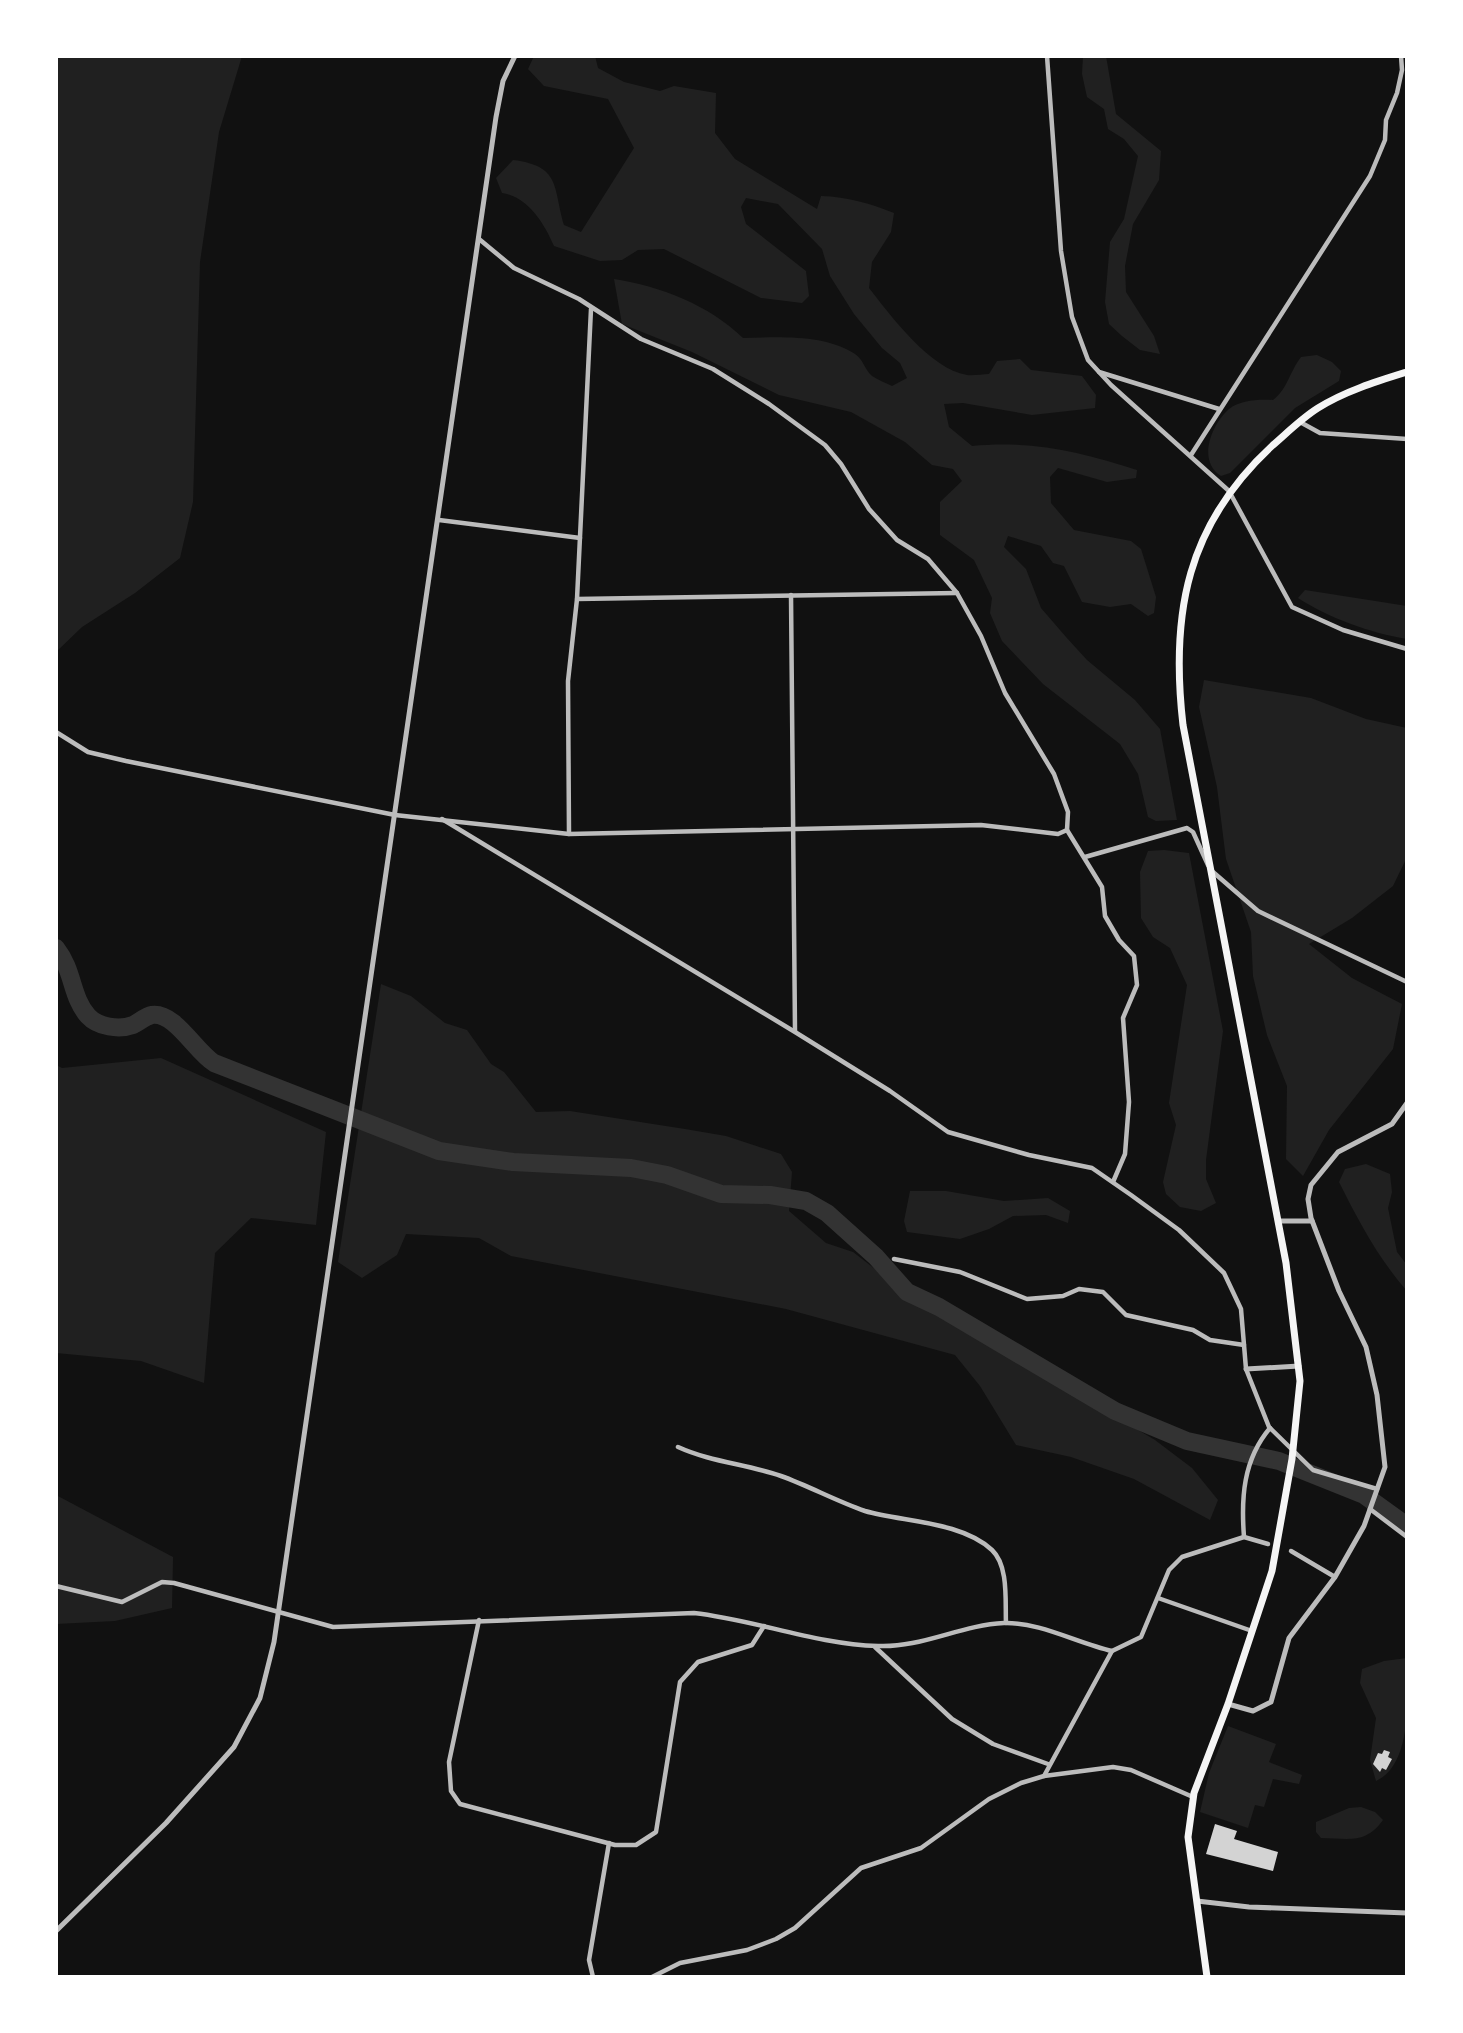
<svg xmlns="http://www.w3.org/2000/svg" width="1463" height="2033" font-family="'Work Sans',sans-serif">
  <rect width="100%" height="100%" fill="#111"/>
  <!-- green -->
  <g fill="#202020">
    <path d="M 56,56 L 242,56 L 219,132 L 200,262 L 193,502 L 180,558 L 135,593 L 82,627 L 56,652 Z"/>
    <path d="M 534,56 L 595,56 L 598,68 L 624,82 L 660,91 L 674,86 L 716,93 L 715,133 L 735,159 L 817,209 L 821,196 C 848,197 869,203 894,213 L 891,232 L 872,262 L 869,288 C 891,316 930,369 967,375 C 974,376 982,374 989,374 L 997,361 L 1020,359 L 1031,370 L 1082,376 L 1096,395 L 1095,408 L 1032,415 L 963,403 L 944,404 L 949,427 L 972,446 C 1030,440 1082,452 1137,470 L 1136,478 L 1107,482 L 1058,468 L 1050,477 L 1051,503 L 1074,530 L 1131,541 L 1141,549 L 1156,597 L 1154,613 L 1148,616 L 1131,604 L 1110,607 L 1082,602 L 1064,566 L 1053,563 L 1041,546 L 1008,536 L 1004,547 L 1026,569 L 1041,608 L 1066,637 L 1087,660 L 1135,700 L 1160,729 L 1177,820 L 1156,821 L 1148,817 L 1138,774 L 1120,744 L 1043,684 L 1002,641 L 990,613 L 992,598 L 974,560 L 940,535 L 940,502 L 962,481 L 953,469 L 932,465 L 905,442 L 851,412 L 779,395 L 692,352 L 622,324 L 614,279 C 660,286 709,305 743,338 C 778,337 825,334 855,354 C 863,359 865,370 872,376 C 878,380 886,383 892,386 L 907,378 L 900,363 L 882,348 L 854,314 L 830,276 L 822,249 L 778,204 L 746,198 L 741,207 L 746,224 L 806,271 L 809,296 L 802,303 L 761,298 L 664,249 L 638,250 L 622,260 L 600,261 L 554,246 C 544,223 528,197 502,193 L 496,178 L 513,160 C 561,166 553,187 564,225 L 581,232 L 634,148 L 608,99 L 544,86 L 528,69 Z"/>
    <path d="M 1083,56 L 1106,56 L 1116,114 L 1161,151 L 1159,180 L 1133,224 L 1125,266 L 1126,292 L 1154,336 L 1160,354 L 1140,350 L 1122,336 L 1109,324 L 1105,302 L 1110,242 L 1124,219 L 1138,156 L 1124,139 L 1108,129 L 1104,109 L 1087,97 L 1082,74 Z"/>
    <path d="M 1317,355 L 1332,362 L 1341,371 L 1339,381 L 1295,408 L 1230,473 L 1221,476 C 1197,461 1211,425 1229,409 C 1240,400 1259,399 1273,400 C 1287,390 1290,371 1301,357 Z"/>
    <path d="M 1305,590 L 1407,606 L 1407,639 C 1370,633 1329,618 1298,598 Z"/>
    <path d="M 1204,680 L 1311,698 L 1366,719 L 1407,728 L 1407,857 L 1393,886 L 1352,918 L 1309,944 L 1352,978 L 1402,1004 L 1393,1049 L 1329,1130 L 1303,1176 L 1286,1159 L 1287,1086 L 1267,1035 L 1253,976 L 1251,932 L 1226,859 L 1217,787 L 1199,707 Z"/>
    <path d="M 1164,850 L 1189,853 L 1223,1031 L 1206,1160 L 1206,1179 L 1216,1203 L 1201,1211 L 1180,1207 L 1166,1194 L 1163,1182 L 1176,1125 L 1169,1103 L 1187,985 L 1170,948 L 1153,937 L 1141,918 L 1140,872 L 1148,851 Z"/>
    <path d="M 381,984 L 411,996 L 445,1023 L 467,1030 L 491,1064 L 504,1072 L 536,1112 L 570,1111 L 685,1129 L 726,1136 L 781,1154 L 792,1172 L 789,1211 L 826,1243 L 853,1252 L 901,1289 L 1155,1440 L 1192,1468 L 1218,1500 L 1210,1520 L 1134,1479 L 1071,1457 L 1016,1445 L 980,1386 L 955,1355 L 786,1309 L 511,1256 L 479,1238 L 406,1234 L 397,1255 L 362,1278 L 338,1262 Z"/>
    <path d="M 161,1058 L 326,1132 L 316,1225 L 251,1218 L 215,1253 L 204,1383 L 141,1361 L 56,1353 L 56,1065 L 62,1068 Z"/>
    <path d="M 1366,1164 L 1390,1174 L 1392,1192 L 1388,1208 L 1397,1252 L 1407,1265 L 1407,1291 C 1378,1258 1358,1220 1339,1182 L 1345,1169 Z"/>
    <path d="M 910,1191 L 946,1191 L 1004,1201 L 1048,1198 L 1070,1211 L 1068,1223 L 1046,1215 L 1013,1216 L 989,1229 L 960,1239 L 907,1232 L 904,1221 Z"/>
    <path d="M 56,1495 L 173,1557 L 172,1608 L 115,1621 L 56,1624 Z"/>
    <path d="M 1407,1658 C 1407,1693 1414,1763 1376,1781 L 1370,1760 L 1376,1718 L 1360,1683 L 1362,1669 L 1384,1661 Z"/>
    <path d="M 1228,1726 L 1276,1744 L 1269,1762 L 1302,1775 L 1299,1784 L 1273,1779 L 1264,1807 L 1255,1805 L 1248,1828 L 1200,1812 L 1209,1773 Z"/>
    <path d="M 1361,1807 L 1375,1812 L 1383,1820 C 1365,1845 1348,1838 1321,1838 L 1316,1832 L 1316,1822 L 1349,1808 Z"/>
  </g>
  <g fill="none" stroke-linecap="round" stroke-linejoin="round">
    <!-- river -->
    <path stroke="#333" stroke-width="18" d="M 56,948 C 74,971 71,997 88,1016 C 98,1027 119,1030 133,1025 C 139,1022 146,1016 152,1015 C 175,1012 195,1051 214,1063 L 439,1151 L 513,1162 L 631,1168 L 667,1175 L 721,1194 L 770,1195 L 806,1201 L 827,1213 L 876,1257 L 907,1292 L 939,1307 L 1115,1411 L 1187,1441 L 1279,1461 L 1364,1495 L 1407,1526"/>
  </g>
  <!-- building -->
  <g fill="#d3d3d3">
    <path d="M 1384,1750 L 1390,1752 L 1388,1757 L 1392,1759 L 1386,1770 L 1382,1768 L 1380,1772 L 1373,1764 L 1378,1753 L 1382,1754 Z"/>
    <path d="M 1215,1824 L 1237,1831 L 1234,1839 L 1278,1852 L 1273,1871 L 1206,1854 Z"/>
  </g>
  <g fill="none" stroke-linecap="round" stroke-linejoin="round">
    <!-- minor -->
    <g stroke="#bcbcbc" stroke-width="4.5">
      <path d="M 1047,56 L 1061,251 L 1072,317 L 1088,360 L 1111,385 L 1229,491 L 1292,607 L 1343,630 L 1407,649"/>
      <path d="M 479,239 L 514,268 L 579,299 L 641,339 L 713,369 L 769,404 L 825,445 L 841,464 L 869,509 L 897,540 L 928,559 L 957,593 L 981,636 L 1005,693 L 1054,774 L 1068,812 L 1067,830 L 1102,887 L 1105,916 L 1119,940 L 1134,956 L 1137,985 L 1123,1018 L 1129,1102 L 1125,1154 L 1113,1182"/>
      <path d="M 1099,372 L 1219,409"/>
      <path d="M 1300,422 L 1320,433 L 1407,439"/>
      <path d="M 1191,455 L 1370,176 L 1385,140 L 1386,120 L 1397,93 L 1402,70 L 1401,56"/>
      <path d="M 439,520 L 580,538"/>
      <path d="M 791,595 L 795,1031"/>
      <path d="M 577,599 L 957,593"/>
      <path d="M 56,732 L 88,752 L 126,761 L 395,815 L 569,834 L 981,825 L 1058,834 L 1067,830"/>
      <path d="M 442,819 L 795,1032 L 890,1091 L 948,1132 L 1029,1155 L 1092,1168 L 1131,1195 L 1179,1230 L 1224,1273 L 1241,1309 L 1246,1369 L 1269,1427 L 1313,1470 L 1377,1489"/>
      <path d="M 569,834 L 568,681 L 577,599 L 591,309"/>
      <path d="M 1085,857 L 1187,828 L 1193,832 L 1208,865"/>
      <path d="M 1213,872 L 1258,911 L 1407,982"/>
      <path d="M 894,1259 L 960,1272 L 1027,1299 L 1063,1296 L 1079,1289 L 1103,1292 L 1126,1315 L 1193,1330 L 1210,1340 L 1244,1345"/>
      <path d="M 678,1447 C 711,1462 746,1464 781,1476 C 809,1486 836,1501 865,1511 C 902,1522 961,1521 992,1550 C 1009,1566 1005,1602 1006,1623"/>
      <path d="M 1370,1509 L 1407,1537"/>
      <path d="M 1244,1537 C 1241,1498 1243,1460 1270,1428"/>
      <path d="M 1291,1551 L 1335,1577"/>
      <path d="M 56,1586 L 122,1602 L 162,1582 L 174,1583 L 333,1627 L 694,1613 C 756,1620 815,1644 878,1646 C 921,1648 961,1625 1004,1623 C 1040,1622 1077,1643 1112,1651"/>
      <path d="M 1158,1598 L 1252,1631"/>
      <path d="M 479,1620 L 449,1762 L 451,1791 L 460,1804 L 615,1845 L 636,1845 L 656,1832 L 680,1682 L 698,1662 L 752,1645 L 764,1626"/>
      <path d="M 875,1647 L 952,1719 L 993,1744 L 1048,1764"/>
      <path d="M 1044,1776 L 1112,1651 L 1141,1637 L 1169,1570 L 1182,1557 L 1244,1537 L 1268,1544"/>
      <path d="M 593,1977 L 589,1960 L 609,1843"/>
      <path d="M 652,1977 L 680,1963 L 747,1950 L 776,1939 L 795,1928 L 861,1868 L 921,1848 L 989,1799 L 1021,1783 L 1044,1776 L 1113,1767 L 1131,1770 L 1193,1797"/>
    </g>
    <!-- tertiary -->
    <g stroke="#bcbcbc" stroke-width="5">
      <path d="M 1278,1221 L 1312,1221"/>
      <path d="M 1246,1369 L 1299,1366"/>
      <path d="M 1228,1704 L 1253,1711 L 1271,1702 L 1289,1638 L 1335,1577 L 1364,1526 L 1385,1467 L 1377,1395 L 1366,1347 L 1339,1291 L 1311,1218 L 1308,1199 L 1311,1185 L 1338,1152 L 1392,1124 L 1407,1103"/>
      <path d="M 1197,1901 L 1249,1907 L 1407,1913"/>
      <path d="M 56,1931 L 166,1823 L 234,1747 L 260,1698 L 274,1642 L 496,117 L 503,81 L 515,56"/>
    </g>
    <!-- primary -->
    <path stroke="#f5f5f5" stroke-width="7" d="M 1207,1977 L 1188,1837 L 1194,1793 L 1228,1704 L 1272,1571 L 1292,1459 L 1300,1381 L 1286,1263 L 1183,725 C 1170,613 1187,524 1273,445 C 1288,432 1302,418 1318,408 C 1345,391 1378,381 1407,372"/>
  </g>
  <!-- border -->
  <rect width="1463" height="2033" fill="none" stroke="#ffffff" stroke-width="116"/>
</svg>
